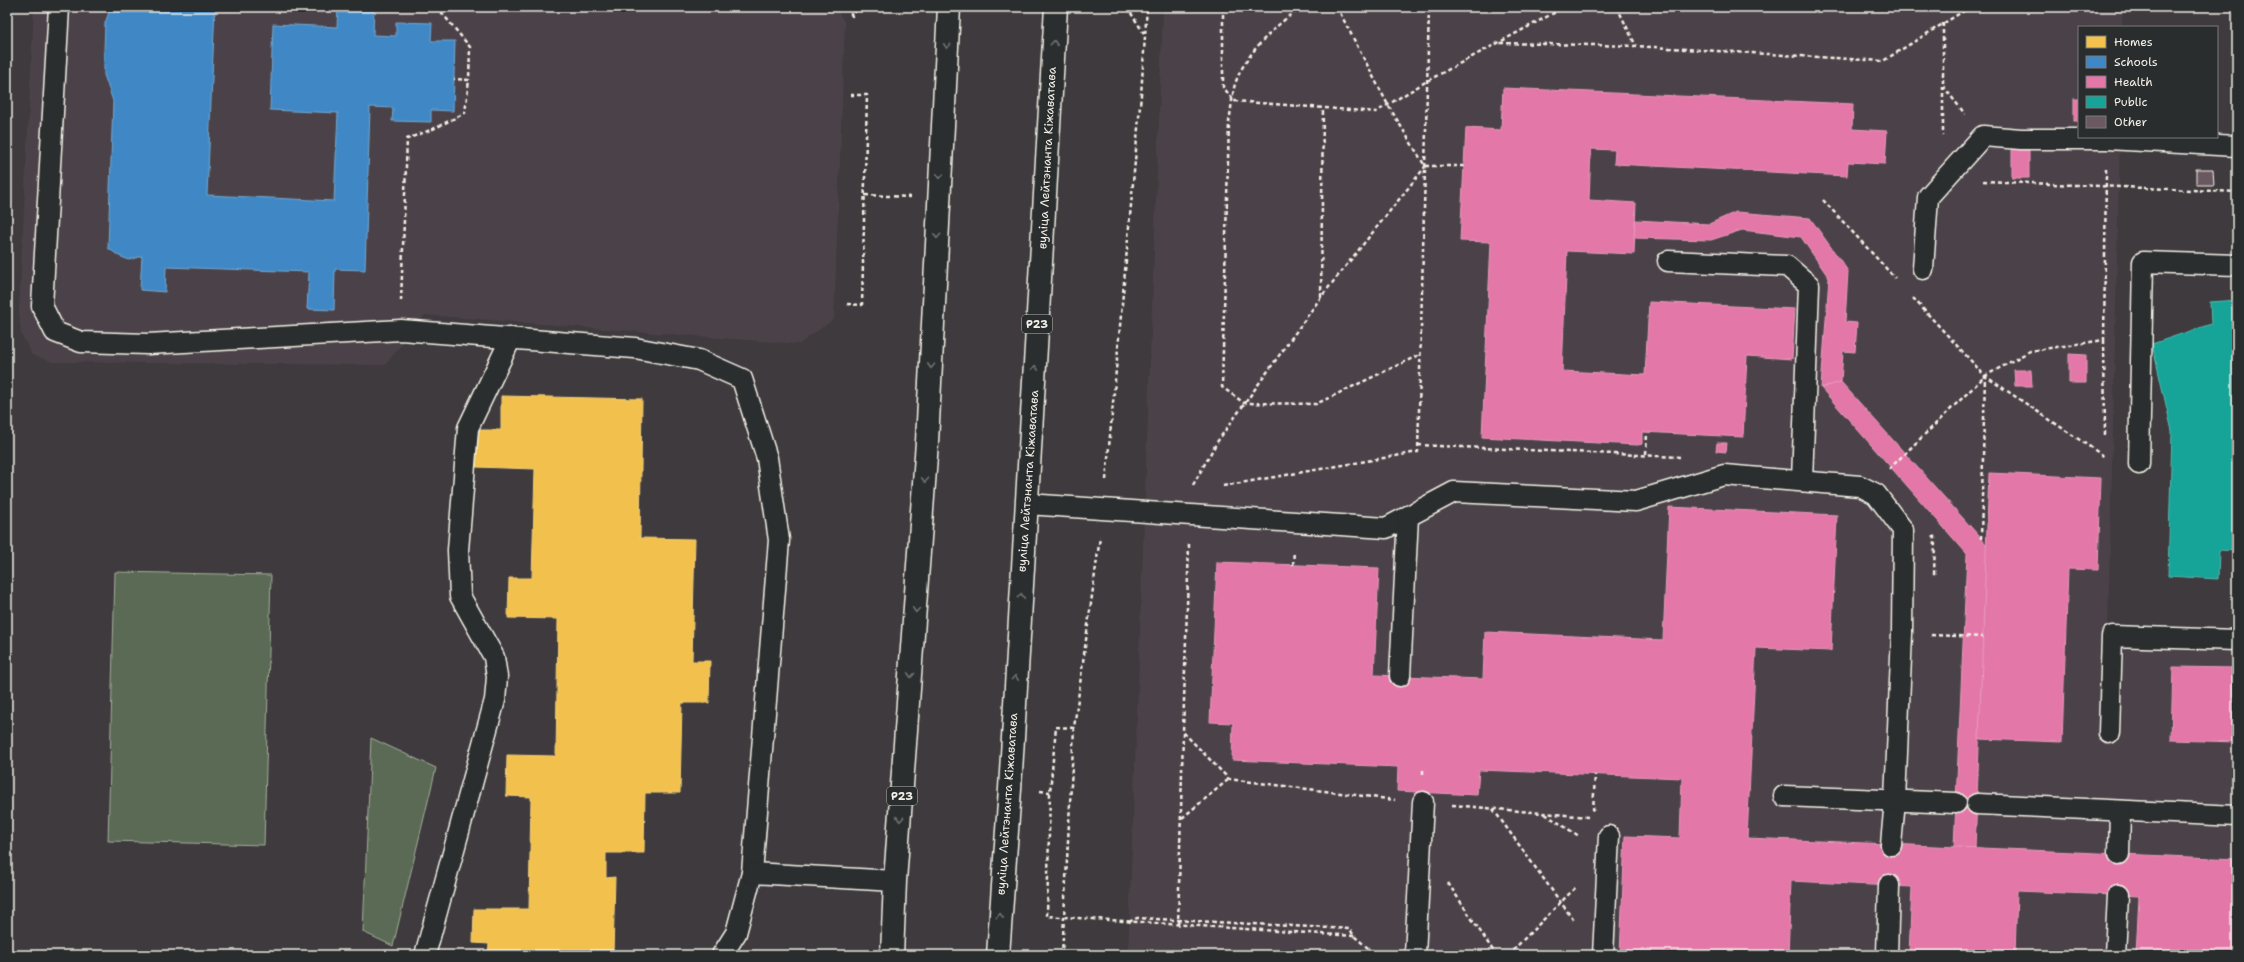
<svg xmlns="http://www.w3.org/2000/svg" width="2244" height="962" font-family="'Shantell Sans',sans-serif">
  <rect width="100%" height="100%" fill="#3e3a3d"/>
  <filter id="ink" filterUnits="userSpaceOnUse"><feTurbulence type="fractalNoise" baseFrequency=".025" numOctaves="2"/><feDisplacementMap in="SourceGraphic" scale="8" xChannelSelector="R" yChannelSelector="G"/><feConvolveMatrix kernelMatrix="1 2 1 2 8 2 1 2 1" color-interpolation-filters="sRGB"/></filter>
  <g filter="url(#ink)">
    <!-- built -->
    <g fill="#4c4348">
      <path d="M 34,7 L 835,7 L 845,23 L 834,319 L 799,344 L 425,315 L 385,365 L 53,362 L 32,355 L 21,333 L 19,310 Z"/>
      <path d="M 1163,7 L 2123,7 L 2122,27 L 2079,27 L 2079,137 L 2120,137 L 2108,629 L 2237,634 L 2237,955 L 1128,955 Z"/>
    </g>
    <!-- green -->
    <g fill="#5a6b55" stroke="#a7ae9e">
      <path d="M 115,572 L 271,575 L 264,845 L 108,841 Z"/>
      <path d="M 371,738 L 436,768 L 393,946 L 363,932 Z"/>
    </g>
    <!-- homes -->
    <path fill="#f2c14e" stroke="#f3cf7c" d="M 501,396 L 642,399 L 640,538 L 695,539 L 692,661 L 710,661 L 709,703 L 682,703 L 680,793 L 645,793 L 644,853 L 606,853 L 606,878 L 615,877 L 613,955 L 488,955 L 489,944 L 473,943 L 474,909 L 529,909 L 531,797 L 506,796 L 507,755 L 556,756 L 558,619 L 508,618 L 509,578 L 532,578 L 535,469 L 475,467 L 476,430 L 501,430 Z"/>
    <!-- schools -->
    <path fill="#3f88c5" stroke="#75a8d0" d="M 111,7 L 215,7 L 207,195 L 334,201 L 338,113 L 270,110 L 273,24 L 337,27 L 338,7 L 374,7 L 373,35 L 396,36 L 396,22 L 432,23 L 431,41 L 455,41 L 453,111 L 431,110 L 431,122 L 392,121 L 393,108 L 370,107 L 365,270 L 335,269 L 334,310 L 307,309 L 309,272 L 166,267 L 165,292 L 140,290 L 142,256 L 129,260 L 119,256 L 108,248 L 113,101 L 104,75 L 104,51 L 105,23 Z"/>
    <!-- health -->
    <g fill="#e377a8" stroke="#e89cbb">
      <path d="M 1503,88 L 1853,104 L 1852,129 L 1887,131 L 1885,164 L 1848,162 L 1847,176 L 1614,164 L 1615,150 L 1591,149 L 1589,200 L 1636,203 L 1634,254 L 1567,251 L 1562,371 L 1645,375 L 1649,302 L 1795,309 L 1792,359 L 1747,356 L 1743,437 L 1642,432 L 1642,444 L 1638,445 L 1482,437 L 1491,242 L 1460,241 L 1466,128 L 1501,130 Z"/>
      <rect x="2074" y="99" width="5" height="22"/>
      <rect x="2012" y="144" width="17" height="34"/>
      <path d="M 1736,212 L 1810,218 L 1848,271 L 1845,322 L 1857,323 L 1855,352 L 1843,351 L 1841,382 L 1821,388 L 1829,278 L 1801,237 L 1742,230 L 1711,240 L 1634,238 L 1635,220 L 1709,224 Z"/>
      <path d="M 2069,354 L 2086,355 L 2086,383 L 2069,383 Z"/>
      <path d="M 2014,370 L 2031,370 L 2032,386 L 2015,386 Z"/>
      <path d="M 1841,382 L 1987,545 L 1975,848 L 1954,847 L 1967,554 L 1821,388 Z"/>
      <path d="M 1717,443 L 1727,443 L 1726,452 L 1716,451 Z"/>
      <path d="M 1989,473 L 2101,478 L 2098,570 L 2068,569 L 2062,742 L 1979,739 Z"/>
      <path d="M 1669,507 L 1837,515 L 1831,651 L 1756,648 L 1747,838 L 2237,859 L 2237,955 L 2136,955 L 2139,896 L 2017,891 L 2015,955 L 1909,955 L 1912,887 L 1791,881 L 1788,955 L 1620,955 L 1625,836 L 1680,838 L 1682,778 L 1479,770 L 1477,795 L 1397,791 L 1398,767 L 1232,760 L 1233,723 L 1210,722 L 1217,562 L 1379,568 L 1374,675 L 1483,679 L 1485,632 L 1663,640 Z"/>
      <path d="M 2173,667 L 2237,668 L 2237,742 L 2171,740 Z"/>
    </g>
    <!-- public -->
    <path fill="#17a398" stroke="#59bab0" d="M 2237,300 L 2237,551 L 2219,550 L 2218,579 L 2168,576 L 2172,431 L 2152,344 L 2211,324 L 2210,302 Z"/>
    <!-- building -->
    <path fill="#6b5960" stroke="#f4f1e8" d="M 2196,169 L 2213,169 L 2214,185 L 2196,185 Z"/>
    <g fill="none" stroke-linecap="round" stroke-linejoin="round">
      <!-- service casing -->
      <g stroke="#f4f1e8" stroke-width="23">
        <g id="service">
          <path d="M 59,7 L 42,306 L 55,332 L 81,342 L 148,344 L 401,330 L 635,348 L 699,360 L 742,379 L 767,458 L 779,540 L 752,873 L 736,933 L 722,955"/>
          <path d="M 1668,261 L 1787,266 L 1809,285 L 1802,481"/>
          <path d="M 1923,269 L 1928,197 L 1983,136 L 2021,139 L 2107,139 L 2237,146"/>
          <path d="M 2139,464 L 2143,262 L 2237,265"/>
          <path d="M 1027,504 L 1386,528 L 1454,492 L 1636,501 L 1724,475 L 1860,486 L 1876,494 L 1903,530 L 1902,633 L 1895,800 L 1891,845"/>
          <path d="M 1400,676 L 1408,516"/>
          <path d="M 2109,733 L 2112,636 L 2237,640"/>
          <path d="M 1784,796 L 1956,803"/>
          <path d="M 1977,804 L 2237,816"/>
          <path d="M 2119,854 L 2120,811"/>
          <path d="M 752,873 L 895,881"/>
          <path d="M 425,955 L 495,700 L 497,677 L 494,657 L 460,596 L 458,550 L 468,428 L 511,338"/>
          <path d="M 1415,955 L 1423,802"/>
          <path d="M 1603,955 L 1609,836"/>
          <path d="M 1887,955 L 1889,885"/>
          <path d="M 2115,955 L 2118,895"/>
        </g>
      </g>
      <!-- primary casing -->
      <g stroke="#f4f1e8" stroke-width="25">
        <g id="primary">
          <path d="M 892,955 L 895,881 L 927,442 L 949,7"/>
          <path d="M 998,955 L 1010,789 L 1056,7"/>
        </g>
      </g>
      <!-- path -->
      <g stroke="#f4f1e8" stroke-width="2.5" stroke-dasharray="4 3" stroke-linecap="butt">
        <path d="M 437,7 L 470,47 L 469,80"/>
        <path d="M 847,7 L 852,16 L 858,7"/>
        <path d="M 1127,7 L 1145,35"/>
        <path d="M 1223,7 L 1223,87 L 1234,101 L 1376,112 L 1427,81 L 1565,7"/>
        <path d="M 1303,7 C 1277,22 1241,58 1234,88 C 1232,99 1231,110 1229,122 L 1222,387 L 1244,403 L 1316,404 L 1421,354"/>
        <path d="M 1337,7 L 1388,105 L 1425,166"/>
        <path d="M 1617,7 L 1636,46"/>
        <path d="M 1943,23 L 1943,136"/>
        <path d="M 1500,43 L 1636,46 L 1883,61 L 1970,7"/>
        <path d="M 1943,86 L 1965,114"/>
        <path d="M 1425,166 L 1464,166"/>
        <path d="M 1983,181 L 2237,192"/>
        <path d="M 865,195 L 910,197"/>
        <path d="M 1823,200 L 1895,278"/>
        <path d="M 1321,297 L 1323,108"/>
        <path d="M 1913,298 L 1985,376 L 2105,457"/>
        <path d="M 401,301 L 407,139 L 433,129 L 465,113 L 469,80 L 454,79"/>
        <path d="M 847,304 L 862,305 L 867,95 L 851,95"/>
        <path d="M 2104,340 L 2105,435"/>
        <path d="M 1418,445 L 1680,457"/>
        <path d="M 1646,454 L 1647,433"/>
        <path d="M 1889,469 L 1985,376 L 2030,351 L 2104,340 L 2106,169"/>
        <path d="M 1106,480 L 1141,95 L 1147,7"/>
        <path d="M 1193,485 L 1217,442 L 1321,297 L 1425,167"/>
        <path d="M 1223,486 L 1418,452 L 1429,7"/>
        <path d="M 1933,536 L 1935,538 L 1934,576"/>
        <path d="M 1981,539 L 1985,376"/>
        <path d="M 1189,544 L 1183,732 L 1229,779 L 1395,800"/>
        <path d="M 1293,565 L 1294,551"/>
        <path d="M 1931,635 L 1983,637"/>
        <path d="M 1074,728 L 1056,727 L 1050,792 L 1047,916 L 1354,936"/>
        <path d="M 1423,774 L 1423,768"/>
        <path d="M 1040,791 L 1050,792"/>
        <path d="M 1452,805 L 1588,817"/>
        <path d="M 1493,809 L 1575,922"/>
        <path d="M 1593,811 L 1595,775"/>
        <path d="M 1545,814 L 1579,836"/>
        <path d="M 1182,818 L 1229,779"/>
        <path d="M 1448,883 L 1496,955"/>
        <path d="M 1129,922 L 1137,918 L 1350,929 L 1354,936 L 1376,955"/>
        <path d="M 1178,925 L 1183,733"/>
        <path d="M 1062,955 L 1074,728 L 1100,537"/>
        <path d="M 1508,955 L 1577,886"/>
      </g>
      <!-- service -->
      <use href="#service" stroke="#2a2d2e" stroke-width="20"/>
      <!-- primary -->
      <use href="#primary" stroke="#2a2d2e" stroke-width="22"/>
    </g>
    <!-- one-way arrows -->
    <defs><path id="oneway-chevron" d="M-2-3.5L2.5 0L-2 3.5" fill="none" stroke-width="1.6" stroke-linecap="round" stroke-linejoin="round"/></defs>
    <g stroke="#71726f">
      <use href="#oneway-chevron" transform="translate(1054 43) rotate(-86)"/>
      <use href="#oneway-chevron" transform="translate(947 46) rotate(93)"/>
      <use href="#oneway-chevron" transform="translate(940 176) rotate(93)"/>
      <use href="#oneway-chevron" transform="translate(937 236) rotate(93)"/>
      <use href="#oneway-chevron" transform="translate(931 366) rotate(93)"/>
      <use href="#oneway-chevron" transform="translate(1035 368) rotate(-87)"/>
      <use href="#oneway-chevron" transform="translate(925 480) rotate(94)"/>
      <use href="#oneway-chevron" transform="translate(1021 596) rotate(-86)"/>
      <use href="#oneway-chevron" transform="translate(916 610) rotate(94)"/>
      <use href="#oneway-chevron" transform="translate(911 675) rotate(94)"/>
      <use href="#oneway-chevron" transform="translate(1015 678) rotate(-86)"/>
      <use href="#oneway-chevron" transform="translate(900 819) rotate(94)"/>
      <use href="#oneway-chevron" transform="translate(1000 916) rotate(-87)"/>
    </g>
  </g>
  <g text-anchor="middle" stroke-width="4" stroke-linejoin="round" paint-order="stroke">
    <!-- shield labels -->
    <g fill="#2a2d2e" stroke="#b7b6b0" stroke-width="1">
      <rect x="1022" y="315" width="30" height="18" rx="3"/>
      <rect x="887" y="787" width="30" height="18" rx="3"/>
    </g>
    <g font-size="11" font-weight="bold" fill="#f4f1e8">
      <text x="1037" y="328">Р23</text>
      <text x="902" y="800">Р23</text>
    </g>
    <!-- street labels -->
    <g font-size="12" fill="#f4f1e8" stroke="#2a2d2e">
      <text transform="translate(1047 158) rotate(-87)" y="4">вуліца Лейтэнанта Кіжаватава</text>
      <text transform="translate(1028 481) rotate(-86)" y="4">вуліца Лейтэнанта Кіжаватава</text>
      <text transform="translate(1007 804) rotate(-86)" y="4">вуліца Лейтэнанта Кіжаватава</text>
    </g>
  </g>
  <!-- margin -->
  <rect width="2244" height="962" fill="none" stroke="#2a2d2e" stroke-width="24"/>
  <rect x="12" y="12" width="2220" height="938" fill="none" stroke="#f4f1e8" stroke-width="1.5" filter="url(#ink)"/>
  <!-- legend -->
  <rect x="2078" y="26" width="140" height="112" fill="#2a2d2e" stroke="#7b7b78"/>
  <rect x="2086" y="36" width="20" height="12" fill="#f2c14e" stroke="#7b7b78"/>
  <text x="2114" y="46" font-size="12" fill="#f4f1e8">Homes</text>
  <rect x="2086" y="56" width="20" height="12" fill="#3f88c5" stroke="#7b7b78"/>
  <text x="2114" y="66" font-size="12" fill="#f4f1e8">Schools</text>
  <rect x="2086" y="76" width="20" height="12" fill="#e377a8" stroke="#7b7b78"/>
  <text x="2114" y="86" font-size="12" fill="#f4f1e8">Health</text>
  <rect x="2086" y="96" width="20" height="12" fill="#17a398" stroke="#7b7b78"/>
  <text x="2114" y="106" font-size="12" fill="#f4f1e8">Public</text>
  <rect x="2086" y="116" width="20" height="12" fill="#6b5960" stroke="#7b7b78"/>
  <text x="2114" y="126" font-size="12" fill="#f4f1e8">Other</text>
</svg>
